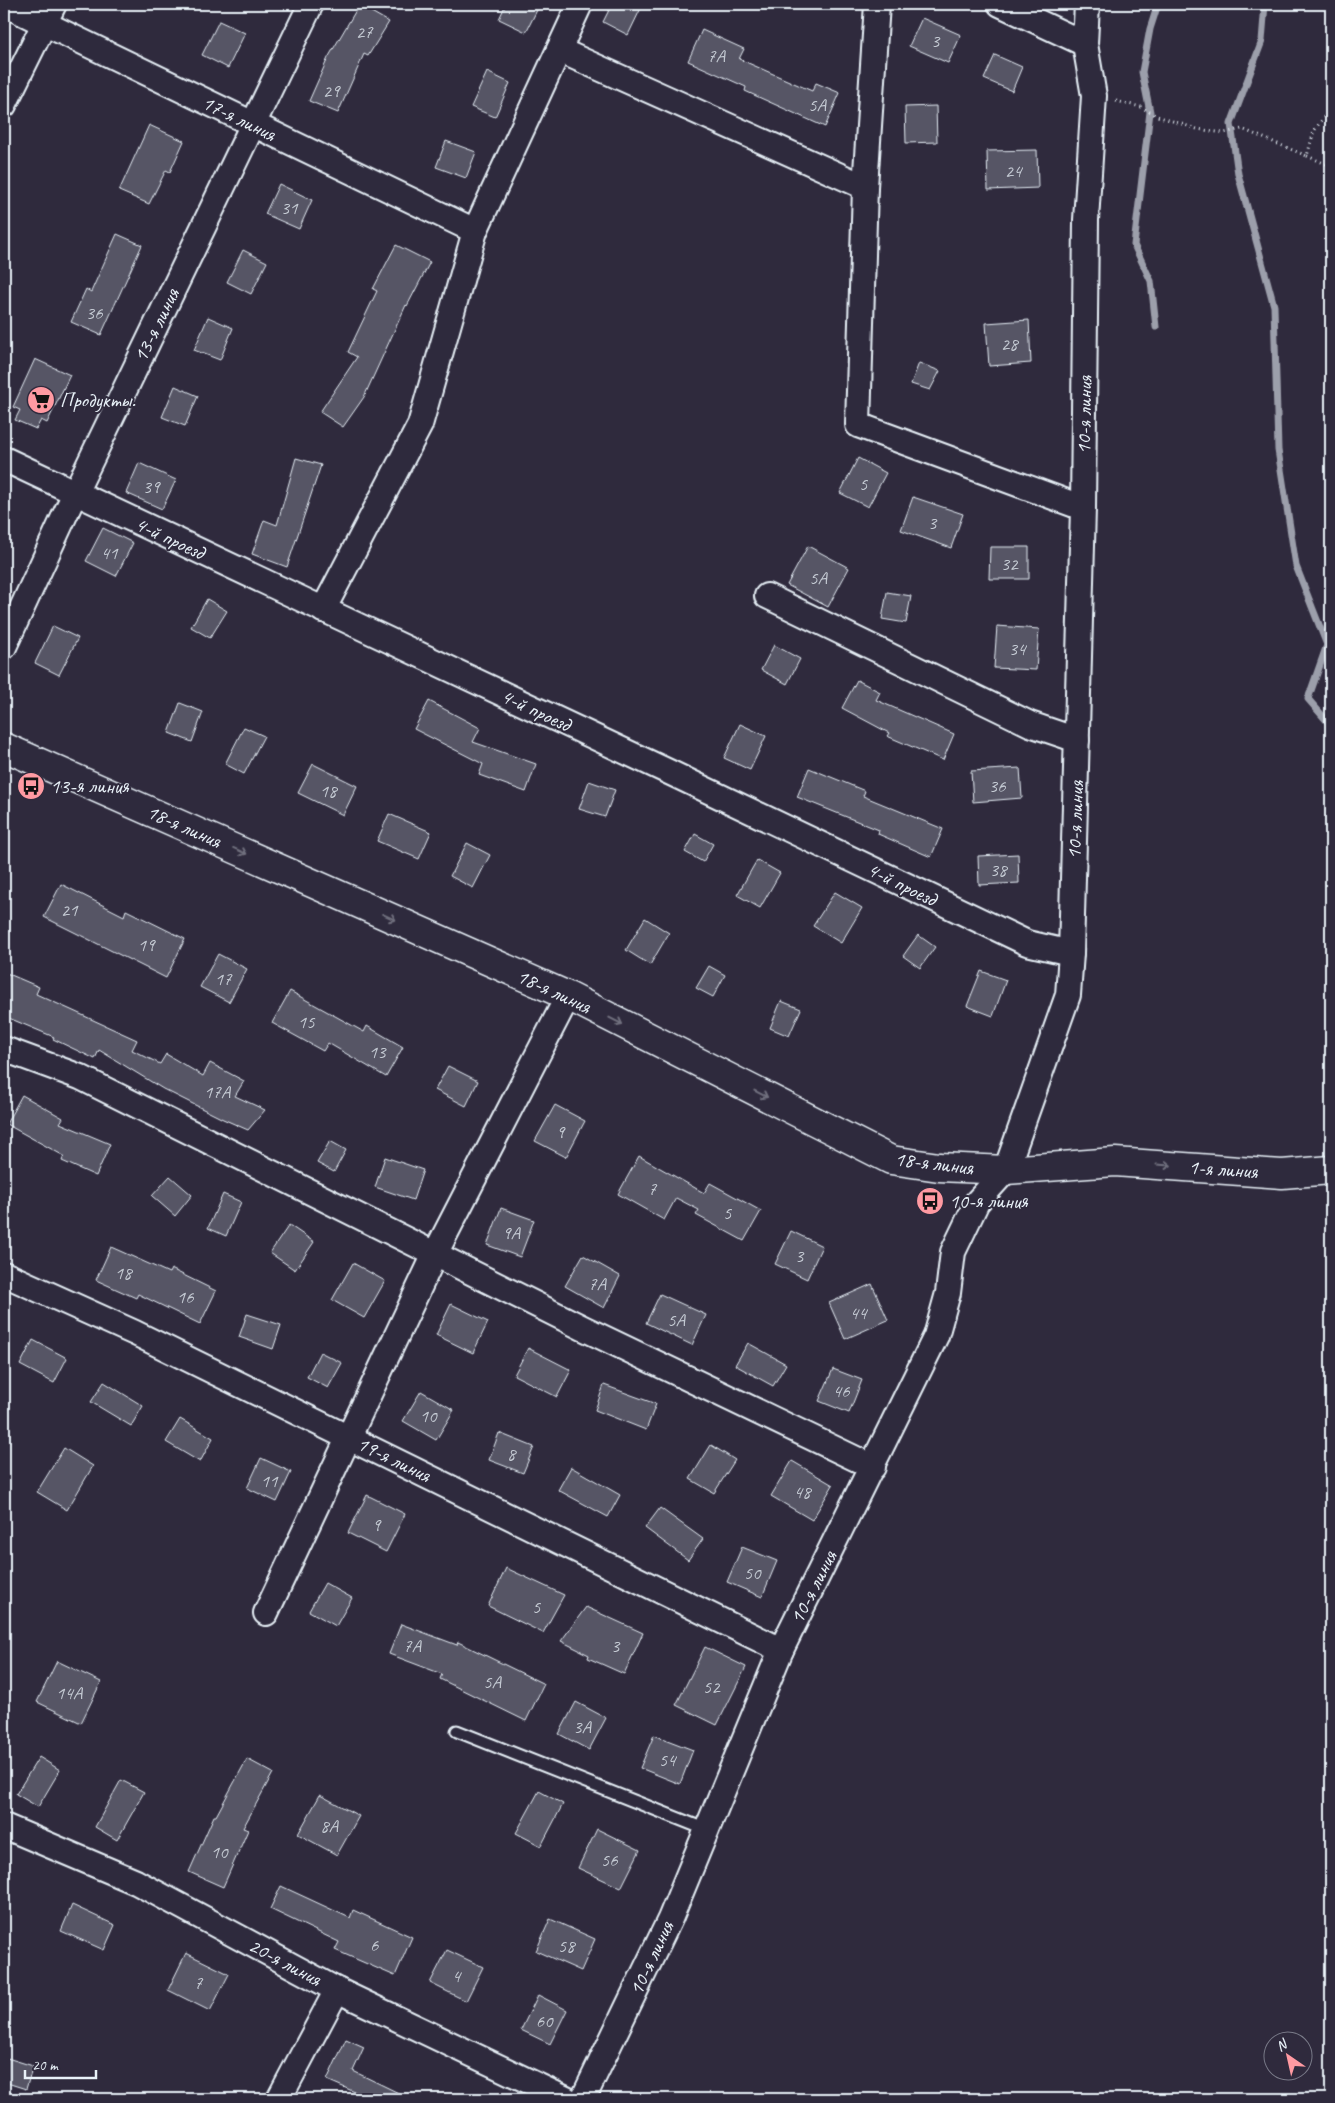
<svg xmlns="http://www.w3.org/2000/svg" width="1335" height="2103" font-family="Caveat,sans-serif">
  <rect width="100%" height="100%" fill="#2f2a3d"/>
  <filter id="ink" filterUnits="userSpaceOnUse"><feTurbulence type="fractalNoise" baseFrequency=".02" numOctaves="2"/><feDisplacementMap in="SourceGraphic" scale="10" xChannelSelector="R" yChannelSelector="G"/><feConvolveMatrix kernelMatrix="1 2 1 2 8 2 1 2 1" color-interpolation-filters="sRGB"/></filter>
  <g filter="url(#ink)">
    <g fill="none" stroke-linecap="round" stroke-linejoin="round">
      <!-- stream -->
      <g stroke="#9c9fab" stroke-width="7">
        <path d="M 1265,4 L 1262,41 L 1231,124 L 1238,174 L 1274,306 L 1278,450 L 1296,566 L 1327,645 L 1308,699 L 1327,721 L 1331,721"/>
        <path d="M 1156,327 L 1151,281 L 1134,245 L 1150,112 L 1142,72 L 1150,29 L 1158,4"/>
      </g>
    </g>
    <!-- building -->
    <g fill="#575565" stroke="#e8f1f8">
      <path d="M 506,4 L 540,4 L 526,32 L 499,19 Z"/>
      <path d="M 612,4 L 643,4 L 628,35 L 603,22 Z"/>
      <path d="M 359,5 L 389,22 L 368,56 L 364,54 L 338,113 L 309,101 L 328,58 Z"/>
      <path d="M 922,18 L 961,35 L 948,63 L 909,46 Z"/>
      <path d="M 219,21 L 245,33 L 228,68 L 202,55 Z"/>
      <path d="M 702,30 L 744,49 L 739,59 L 812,91 L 816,83 L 840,93 L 825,127 L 745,91 L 746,87 L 688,61 Z"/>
      <path d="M 995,55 L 1022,67 L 1012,91 L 984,79 Z"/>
      <path d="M 487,72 L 510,83 L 495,117 L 471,107 Z"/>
      <path d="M 936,106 L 937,142 L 906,143 L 905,107 Z"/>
      <path d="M 149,125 L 184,141 L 170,172 L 166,170 L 149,204 L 119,191 Z"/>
      <path d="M 446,141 L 476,152 L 466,178 L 436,167 Z"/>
      <path d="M 1037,150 L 1038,188 L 988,190 L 987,151 Z"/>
      <path d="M 279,184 L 312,200 L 299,229 L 265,214 Z"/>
      <path d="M 117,234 L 142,245 L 101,335 L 71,322 L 86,289 L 91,292 Z"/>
      <path d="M 396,245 L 430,262 L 407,306 L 406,305 L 364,397 L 343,427 L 320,412 L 357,357 L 348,352 L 377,291 L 373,289 Z"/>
      <path d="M 243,250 L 267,262 L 251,294 L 227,282 Z"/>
      <path d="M 208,317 L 233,328 L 220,360 L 194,350 Z"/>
      <path d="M 1029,320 L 1031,363 L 989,366 L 986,323 Z"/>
      <path d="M 35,359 L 70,375 L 47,423 L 41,420 L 36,429 L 15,420 L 20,410 L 13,407 Z"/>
      <path d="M 919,363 L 940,371 L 930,390 L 911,384 Z"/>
      <path d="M 175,386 L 198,396 L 185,426 L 162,417 Z"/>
      <path d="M 296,458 L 321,465 L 287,567 L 252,554 L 264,520 L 277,525 Z"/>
      <path d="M 858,458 L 886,473 L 868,507 L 840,493 Z"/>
      <path d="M 139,463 L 176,480 L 162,509 L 126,493 Z"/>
      <path d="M 913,497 L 963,514 L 951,548 L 901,530 Z"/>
      <path d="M 103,528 L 133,543 L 116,576 L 86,561 Z"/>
      <path d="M 808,546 L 849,568 L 828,607 L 787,585 Z"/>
      <path d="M 990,547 L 1029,547 L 1029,579 L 989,579 Z"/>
      <path d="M 887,592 L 911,596 L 906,623 L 882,619 Z"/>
      <path d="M 207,599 L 227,611 L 210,638 L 191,627 Z"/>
      <path d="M 53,626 L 78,638 L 59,675 L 35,663 Z"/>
      <path d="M 997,626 L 1039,629 L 1036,670 L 994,668 Z"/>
      <path d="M 774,645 L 800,659 L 787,684 L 761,670 Z"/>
      <path d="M 857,680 L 880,692 L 876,700 L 954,734 L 943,760 L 887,736 L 889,733 L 842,708 Z"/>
      <path d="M 429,701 L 480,728 L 473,742 L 536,764 L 526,792 L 479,775 L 483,764 L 414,729 Z"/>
      <path d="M 180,703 L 203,712 L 192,742 L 169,733 Z"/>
      <path d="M 740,724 L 766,736 L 750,770 L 724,758 Z"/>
      <path d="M 244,727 L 264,736 L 244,774 L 225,764 Z"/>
      <path d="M 313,764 L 357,786 L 343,815 L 298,793 Z"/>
      <path d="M 809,768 L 865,791 L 863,796 L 943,829 L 931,857 L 878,834 L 879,830 L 797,797 Z"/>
      <path d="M 1020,768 L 1022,798 L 973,802 L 971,771 Z"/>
      <path d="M 589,781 L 615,790 L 605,817 L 579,809 Z"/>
      <path d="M 389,814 L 431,832 L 419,859 L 377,841 Z"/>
      <path d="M 695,834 L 713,844 L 703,862 L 685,852 Z"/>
      <path d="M 467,843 L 490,855 L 473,888 L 450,876 Z"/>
      <path d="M 1018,854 L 1019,883 L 979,885 L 978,856 Z"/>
      <path d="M 757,860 L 780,873 L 760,908 L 737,895 Z"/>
      <path d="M 61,884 L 124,916 L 126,910 L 185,939 L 166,978 L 44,917 Z"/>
      <path d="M 835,892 L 862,908 L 841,943 L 813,926 Z"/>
      <path d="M 645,918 L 669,933 L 650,965 L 626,950 Z"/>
      <path d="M 918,935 L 935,947 L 920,968 L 903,956 Z"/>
      <path d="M 218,954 L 247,969 L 229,1002 L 200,987 Z"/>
      <path d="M 709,966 L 725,975 L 713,997 L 696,988 Z"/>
      <path d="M 981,971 L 1006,980 L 993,1016 L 967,1006 Z"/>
      <path d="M 4,972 L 39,987 L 36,994 L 137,1040 L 132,1050 L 160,1064 L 166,1054 L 203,1076 L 210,1063 L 244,1081 L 235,1096 L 265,1110 L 248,1130 L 223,1119 L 163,1089 L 99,1050 L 95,1059 L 53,1039 L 54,1037 L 4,1016 Z"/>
      <path d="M 290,991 L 364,1032 L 367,1026 L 403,1047 L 386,1077 L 328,1043 L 323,1051 L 272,1023 Z"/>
      <path d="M 781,1001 L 801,1009 L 789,1036 L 770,1028 Z"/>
      <path d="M 448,1066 L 478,1081 L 466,1106 L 435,1090 Z"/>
      <path d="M 22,1095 L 63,1118 L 60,1123 L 110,1144 L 96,1176 L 62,1161 L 64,1156 L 6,1124 Z"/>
      <path d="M 555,1105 L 585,1121 L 566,1157 L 535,1141 Z"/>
      <path d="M 330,1141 L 346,1150 L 334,1172 L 317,1163 Z"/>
      <path d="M 639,1156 L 704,1193 L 710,1183 L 761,1211 L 744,1241 L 696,1215 L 699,1210 L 676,1198 L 664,1220 L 618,1194 Z"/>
      <path d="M 385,1157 L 423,1170 L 413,1200 L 375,1187 Z"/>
      <path d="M 170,1176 L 192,1195 L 175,1216 L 152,1196 Z"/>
      <path d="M 223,1194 L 241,1202 L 226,1236 L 208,1228 Z"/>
      <path d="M 501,1208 L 534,1220 L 520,1257 L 487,1245 Z"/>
      <path d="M 289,1225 L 314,1242 L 295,1270 L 270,1253 Z"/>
      <path d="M 791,1231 L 822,1246 L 807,1279 L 775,1264 Z"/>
      <path d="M 111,1247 L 169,1273 L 171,1269 L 216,1291 L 200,1324 L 138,1294 L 136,1298 L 96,1280 Z"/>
      <path d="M 583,1255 L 620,1276 L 604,1308 L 565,1286 Z"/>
      <path d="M 353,1263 L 385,1281 L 364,1318 L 332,1300 Z"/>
      <path d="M 872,1284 L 888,1320 L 845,1339 L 829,1303 Z"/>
      <path d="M 660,1294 L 706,1315 L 692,1345 L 646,1323 Z"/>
      <path d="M 451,1304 L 488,1322 L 473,1353 L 436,1335 Z"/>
      <path d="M 247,1314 L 281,1325 L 273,1349 L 239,1337 Z"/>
      <path d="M 33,1340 L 67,1358 L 54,1383 L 20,1365 Z"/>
      <path d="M 748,1343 L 786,1364 L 773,1386 L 735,1365 Z"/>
      <path d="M 528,1348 L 571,1370 L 557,1397 L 514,1375 Z"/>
      <path d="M 320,1352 L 342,1363 L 328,1388 L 307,1377 Z"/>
      <path d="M 833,1369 L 862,1380 L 849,1413 L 819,1401 Z"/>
      <path d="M 104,1382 L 143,1406 L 131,1426 L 91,1402 Z"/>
      <path d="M 604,1385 L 656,1404 L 646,1430 L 595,1410 Z"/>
      <path d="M 421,1391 L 454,1410 L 436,1440 L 403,1421 Z"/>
      <path d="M 180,1419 L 213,1438 L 200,1462 L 166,1442 Z"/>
      <path d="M 499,1433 L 534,1447 L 523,1473 L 489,1460 Z"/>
      <path d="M 711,1445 L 735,1460 L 714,1493 L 690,1479 Z"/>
      <path d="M 64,1448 L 93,1466 L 67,1510 L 37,1492 Z"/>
      <path d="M 261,1458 L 291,1472 L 277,1502 L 247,1488 Z"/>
      <path d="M 792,1461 L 833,1485 L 812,1520 L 771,1496 Z"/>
      <path d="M 571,1467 L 620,1495 L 608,1517 L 558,1490 Z"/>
      <path d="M 367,1495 L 405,1514 L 386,1552 L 348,1533 Z"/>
      <path d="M 660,1508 L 703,1539 L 688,1560 L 645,1528 Z"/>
      <path d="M 742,1547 L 777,1561 L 762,1597 L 727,1582 Z"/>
      <path d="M 506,1568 L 564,1595 L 543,1633 L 488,1606 Z"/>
      <path d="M 325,1583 L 352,1598 L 336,1626 L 309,1611 Z"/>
      <path d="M 586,1607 L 643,1633 L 624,1674 L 588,1658 L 589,1655 L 561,1641 Z"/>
      <path d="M 401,1624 L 457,1645 L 458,1642 L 544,1684 L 526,1721 L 440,1679 L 442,1674 L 389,1654 Z"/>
      <path d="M 705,1647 L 746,1667 L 717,1725 L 676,1705 Z"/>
      <path d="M 57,1661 L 101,1682 L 81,1723 L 37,1702 Z"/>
      <path d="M 576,1702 L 606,1718 L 589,1750 L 559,1734 Z"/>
      <path d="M 654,1735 L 693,1750 L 680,1784 L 640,1768 Z"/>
      <path d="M 39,1757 L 60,1770 L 38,1807 L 16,1794 Z"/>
      <path d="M 247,1759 L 273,1773 L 243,1828 L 248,1830 L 223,1887 L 189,1872 L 214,1816 L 216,1816 Z"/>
      <path d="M 121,1780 L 144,1792 L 117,1840 L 95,1827 Z"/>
      <path d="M 539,1791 L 563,1804 L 541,1846 L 516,1833 Z"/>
      <path d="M 320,1795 L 359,1816 L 337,1855 L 298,1834 Z"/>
      <path d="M 597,1829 L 640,1850 L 621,1888 L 578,1868 Z"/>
      <path d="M 281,1886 L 350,1918 L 353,1910 L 412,1937 L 395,1976 L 335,1950 L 339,1942 L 270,1909 Z"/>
      <path d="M 72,1905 L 115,1925 L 104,1950 L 61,1931 Z"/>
      <path d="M 550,1919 L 595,1939 L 581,1971 L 536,1951 Z"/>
      <path d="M 447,1950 L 483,1967 L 466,2001 L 430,1983 Z"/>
      <path d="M 186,1953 L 229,1974 L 210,2011 L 168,1990 Z"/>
      <path d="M 538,1995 L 567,2010 L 550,2044 L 521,2030 Z"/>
      <path d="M 346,2039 L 364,2047 L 353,2071 L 411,2099 L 371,2099 L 327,2080 Z"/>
      <path d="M 4,2057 L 33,2066 L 26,2089 L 4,2082 Z"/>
    </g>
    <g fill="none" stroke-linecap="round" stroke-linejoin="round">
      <!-- service casing -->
      <g stroke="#e8f1f8" stroke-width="15">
        <path id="service" d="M 457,1731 L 707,1830"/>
      </g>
      <!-- minor casing -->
      <g stroke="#e8f1f8" stroke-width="28">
        <g id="minor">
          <path d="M 4,4 L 475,231"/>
          <path d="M 877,4 L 865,187 L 858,425 L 1083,508"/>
          <path d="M 1000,4 L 1085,44"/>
          <path d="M 559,50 L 865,187"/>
          <path d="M 4,105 L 54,4"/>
          <path d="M 4,459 L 671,773 L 1027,943 L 1071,953"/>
          <path d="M 767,596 L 1030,724 L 1077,740"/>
          <path d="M 323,610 L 420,425 L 475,231 L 580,4"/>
          <path d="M 4,647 L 75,493 L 311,4"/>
          <path d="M 4,1049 L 80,1077 L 583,1328 L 873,1467"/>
          <path d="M 4,1274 L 135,1333 L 781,1650"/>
          <path d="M 266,1613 L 435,1254 L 568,996"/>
          <path d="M 4,1826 L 136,1882 L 337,1990 L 566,2099"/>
          <path d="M 279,2099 L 337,1990"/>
          <path d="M 583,2099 L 670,1919 L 781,1650 L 936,1336 L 948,1293 L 953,1252 L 977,1202 L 1006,1170 L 1068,995 L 1071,953 L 1083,508 L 1086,220 L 1094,96 L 1085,44 L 1087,4"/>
        </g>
      </g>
      <!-- tertiary casing -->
      <g stroke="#e8f1f8" stroke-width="31">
        <path id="tertiary" d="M 4,747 L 568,996 L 891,1160 L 939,1167 L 1006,1170 L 1115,1162 L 1282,1174 L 1331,1170"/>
      </g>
      <!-- path -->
      <g stroke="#e8f1f8" stroke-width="3" stroke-dasharray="1 4" stroke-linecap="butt">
        <path d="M 1116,101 L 1141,107 L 1157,116 L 1197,129 L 1224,133 L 1242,129 L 1307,156 L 1314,131 L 1331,107"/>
        <path d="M 1307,156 L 1331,166"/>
      </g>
      <!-- service -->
      <use href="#service" stroke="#2f2a3d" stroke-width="11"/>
      <!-- minor -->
      <use href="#minor" stroke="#2f2a3d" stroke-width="24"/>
      <!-- tertiary -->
      <use href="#tertiary" stroke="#2f2a3d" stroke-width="28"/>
    </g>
    <!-- one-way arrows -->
    <defs><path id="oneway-shaft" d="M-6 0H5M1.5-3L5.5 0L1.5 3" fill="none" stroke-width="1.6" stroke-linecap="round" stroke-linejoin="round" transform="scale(1.25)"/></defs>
    <g stroke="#70707e">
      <use href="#oneway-shaft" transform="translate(240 851) rotate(24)"/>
      <use href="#oneway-shaft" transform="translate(389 917) rotate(24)"/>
      <use href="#oneway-shaft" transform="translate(616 1021) rotate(27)"/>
      <use href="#oneway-shaft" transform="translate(761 1094) rotate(27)"/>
      <use href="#oneway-shaft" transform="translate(1164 1165) rotate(4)"/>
    </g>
  </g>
  <!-- icons -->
  <defs>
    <g id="supermarket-disc" transform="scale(1.4375)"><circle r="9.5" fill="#ff9aa2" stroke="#2f2a3d"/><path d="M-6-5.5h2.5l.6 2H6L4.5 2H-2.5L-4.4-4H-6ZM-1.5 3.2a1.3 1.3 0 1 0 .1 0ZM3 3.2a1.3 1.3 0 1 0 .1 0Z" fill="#111"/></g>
    <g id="bus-disc" transform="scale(1.4375)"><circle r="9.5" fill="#ff9aa2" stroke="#2f2a3d"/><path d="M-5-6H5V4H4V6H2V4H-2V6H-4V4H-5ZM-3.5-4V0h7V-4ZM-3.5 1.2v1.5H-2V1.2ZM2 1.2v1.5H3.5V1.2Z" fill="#111"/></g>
  </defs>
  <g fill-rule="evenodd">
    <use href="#supermarket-disc" x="41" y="400"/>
    <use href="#bus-disc" x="31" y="786"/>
    <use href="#bus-disc" x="930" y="1201"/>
  </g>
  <g text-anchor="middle" stroke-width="4" stroke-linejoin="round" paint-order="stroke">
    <!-- number labels -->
    <g font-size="19" fill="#c4cad3">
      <text x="364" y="38">27</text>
      <text x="935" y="47">3</text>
      <text x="716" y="62">7А</text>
      <text x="331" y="97">29</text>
      <text x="817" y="111">5А</text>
      <text x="1013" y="177">24</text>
      <text x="289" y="214">31</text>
      <text x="94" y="319">36</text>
      <text x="1009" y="350">28</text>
      <text x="863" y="490">5</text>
      <text x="151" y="493">39</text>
      <text x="932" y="529">3</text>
      <text x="109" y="559">41</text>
      <text x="1009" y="570">32</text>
      <text x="818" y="584">5А</text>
      <text x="1017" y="655">34</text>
      <text x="997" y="792">36</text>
      <text x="328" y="797">18</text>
      <text x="998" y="876">38</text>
      <text x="69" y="916">21</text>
      <text x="146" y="951">19</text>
      <text x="223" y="985">17</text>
      <text x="306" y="1028">15</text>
      <text x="377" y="1058">13</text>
      <text x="217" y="1098">17А</text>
      <text x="560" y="1138">9</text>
      <text x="652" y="1195">7</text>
      <text x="727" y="1219">5</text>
      <text x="511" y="1239">9А</text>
      <text x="799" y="1262">3</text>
      <text x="123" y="1279">18</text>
      <text x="597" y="1290">7А</text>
      <text x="185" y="1303">16</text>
      <text x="858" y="1319">44</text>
      <text x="676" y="1326">5А</text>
      <text x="841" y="1397">46</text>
      <text x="428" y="1422">10</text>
      <text x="511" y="1460">8</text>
      <text x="269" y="1487">11</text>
      <text x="802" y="1498">48</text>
      <text x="376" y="1531">9</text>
      <text x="752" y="1579">50</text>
      <text x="536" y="1613">5</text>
      <text x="412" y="1652">7А</text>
      <text x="615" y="1652">3</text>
      <text x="492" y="1688">5А</text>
      <text x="711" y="1693">52</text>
      <text x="69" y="1699">14А</text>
      <text x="582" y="1733">3А</text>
      <text x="667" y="1766">54</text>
      <text x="329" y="1832">8А</text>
      <text x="219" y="1858">10</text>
      <text x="609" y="1866">56</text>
      <text x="374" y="1951">6</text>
      <text x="566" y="1952">58</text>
      <text x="456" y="1982">4</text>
      <text x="198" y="1989">7</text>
      <text x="544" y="2027">60</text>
    </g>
    <!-- street labels -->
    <g font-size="21" fill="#e8f1f8" stroke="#2f2a3d">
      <text transform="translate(239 118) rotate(26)" y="7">17-я линия</text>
      <text transform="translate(156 325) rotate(-64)" y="7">13-я линия</text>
      <text transform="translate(1084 415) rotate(-89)" y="7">10-я линия</text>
      <text transform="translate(170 538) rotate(25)" y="7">4-й проезд</text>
      <text transform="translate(536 710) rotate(25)" y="7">4-й проезд</text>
      <text transform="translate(1075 820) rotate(-88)" y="7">10-я линия</text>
      <text transform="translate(184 826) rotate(24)" y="7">18-я линия</text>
      <text transform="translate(902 884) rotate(26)" y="7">4-й проезд</text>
      <text transform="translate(554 991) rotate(25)" y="7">18-я линия</text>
      <text transform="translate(934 1163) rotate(7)" y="7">18-я линия</text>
      <text transform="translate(1223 1169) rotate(4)" y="7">1-я линия</text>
      <text transform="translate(394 1459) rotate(26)" y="7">19-я линия</text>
      <text transform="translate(813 1587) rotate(-63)" y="7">10-я линия</text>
      <text transform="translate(651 1958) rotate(-65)" y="7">10-я линия</text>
      <text transform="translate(285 1962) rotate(28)" y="7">20-я линия</text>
    </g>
    <!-- poi labels -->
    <g font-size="21" fill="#e8f1f8" stroke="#2f2a3d" text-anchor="start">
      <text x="60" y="407">Продукты.</text>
      <text x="50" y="793">13-я линия</text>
      <text x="949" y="1208">10-я линия</text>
    </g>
  </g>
  <!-- margin -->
  <rect width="1335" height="2103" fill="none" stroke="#2f2a3d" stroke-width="20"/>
  <rect x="10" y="10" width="1315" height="2083" fill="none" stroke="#e8f1f8" stroke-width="2" filter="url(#ink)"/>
  <!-- north arrow -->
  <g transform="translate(1288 2056) rotate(326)"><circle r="24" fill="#2f2a3d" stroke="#797a88"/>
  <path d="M0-4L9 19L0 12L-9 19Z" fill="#ff9aa2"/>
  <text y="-8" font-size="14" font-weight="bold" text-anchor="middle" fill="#e8f1f8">N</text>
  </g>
  <!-- scale -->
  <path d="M25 2070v8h71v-8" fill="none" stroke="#e8f1f8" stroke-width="2.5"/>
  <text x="32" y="2070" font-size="15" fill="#e8f1f8" stroke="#2f2a3d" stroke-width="4" paint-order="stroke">20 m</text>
</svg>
